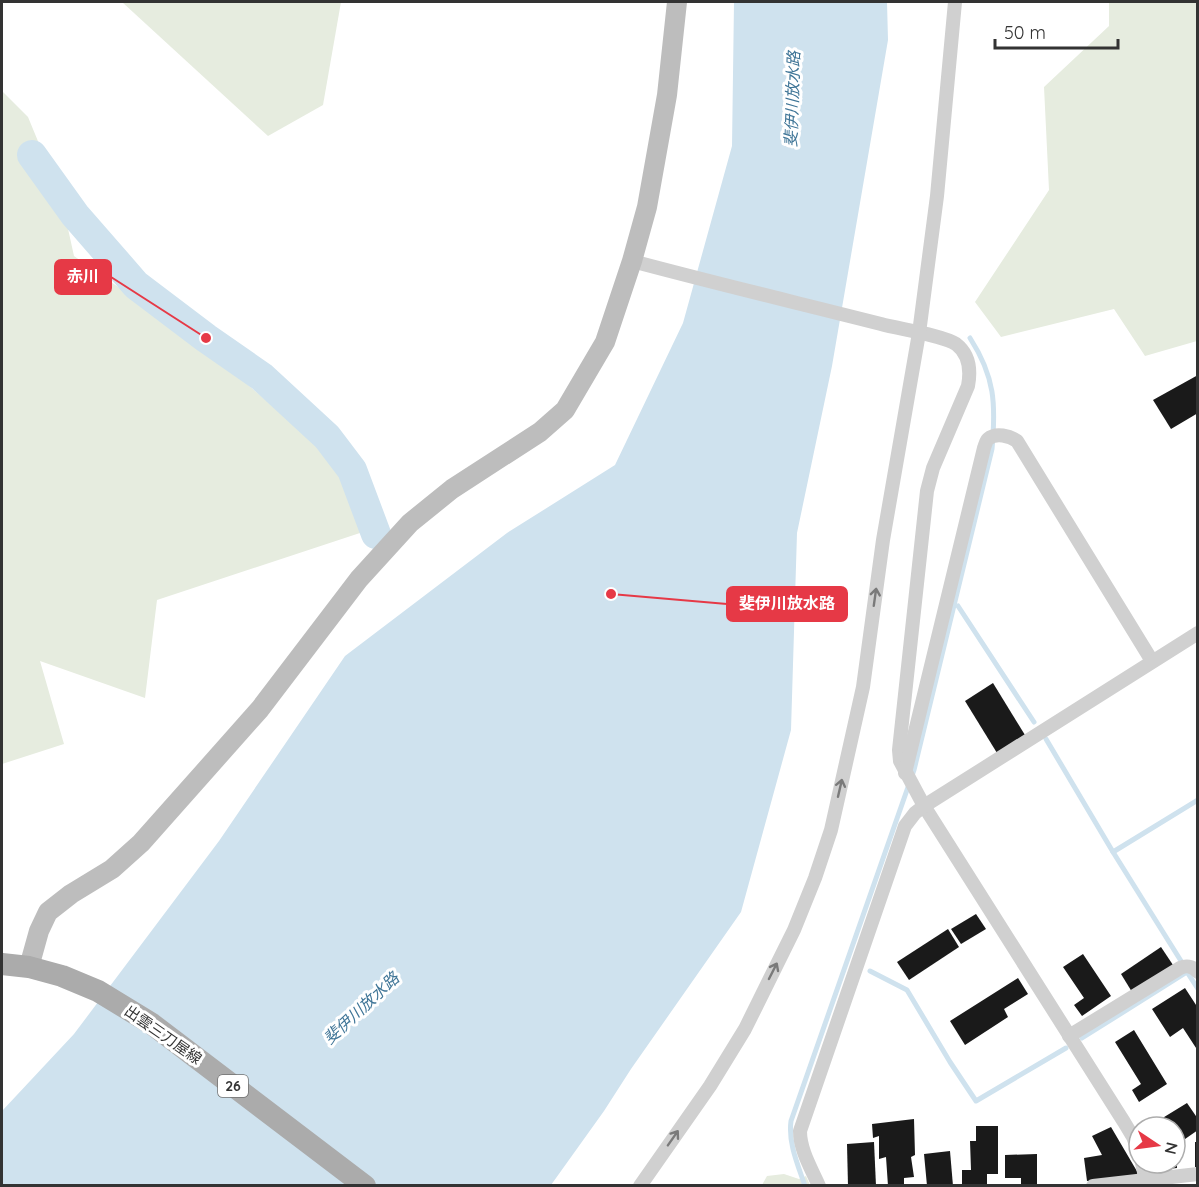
<svg xmlns="http://www.w3.org/2000/svg" width="1199" height="1187" font-family="Quicksand,'Noto Sans JP',sans-serif">
  <rect width="100%" height="100%" fill="#fff"/>
  <!-- green -->
  <g fill="#e6ecdf">
    <path d="M 122,2 L 341,2 L 323,105 L 268,136 Z"/>
    <path d="M 1109,2 L 1197,2 L 1197,341 L 1145,356 L 1114,309 L 1001,337 L 975,302 L 1049,190 L 1044,87 L 1109,26 Z"/>
    <path d="M 2,91 L 28,117 L 61,197 L 74,256 L 205,348 L 325,451 L 369,530 L 157,600 L 145,698 L 40,661 L 64,744 L 2,764 Z"/>
    <path d="M 784,1174 L 799,1179 L 806,1176 L 810,1185 L 762,1185 L 767,1176 Z"/>
  </g>
  <!-- water -->
  <path fill="#cfe2ee" d="M 734,2 L 887,2 L 888,40 L 832,366 L 797,533 L 791,730 L 741,912 L 631,1069 L 604,1111 L 551,1185 L 2,1185 L 2,1111 L 74,1034 L 219,841 L 345,656 L 507,533 L 615,465 L 683,323 L 732,146 Z"/>
  <g fill="none" stroke-linecap="round" stroke-linejoin="round">
    <!-- stream -->
    <g stroke="#cfe2ee" stroke-width="5">
      <path d="M 958,606 L 1034,722"/>
      <path d="M 1046,739 L 1113,852 L 1181,961"/>
      <path d="M 1113,852 L 1198,800"/>
      <path d="M 870,971 L 907,990 L 950,1062 L 976,1101 L 1066,1048"/>
      <path d="M 1082,1038 L 1187,972 L 1198,989"/>
      <path d="M 805,1186 C 798,1165 788,1143 791,1121 L 914,770 L 992,449 C 996,404 995,377 970,338"/>
    </g>
    <!-- river -->
    <path stroke="#cfe2ee" stroke-width="30" d="M 32,155 L 75,215 L 136,285 L 206,338 L 262,377 L 327,437 L 352,470 L 376,534"/>
  </g>
  <!-- building -->
  <g fill="#1a1a1a">
    <path d="M 1198,375 L 1198,413 L 1171,429 L 1153,400 Z"/>
    <path d="M 993,683 L 1025,735 L 997,753 L 965,701 Z"/>
    <path d="M 976,914 L 986,929 L 961,944 L 951,929 Z"/>
    <path d="M 948,929 L 959,947 L 909,980 L 897,962 Z"/>
    <path d="M 1161,947 L 1173,965 L 1132,992 L 1121,974 Z"/>
    <path d="M 1083,954 L 1111,996 L 1082,1016 L 1074,1005 L 1084,998 L 1063,967 Z"/>
    <path d="M 1018,978 L 1028,994 L 1004,1009 L 1008,1017 L 965,1045 L 950,1021 Z"/>
    <path d="M 1185,988 L 1198,1008 L 1198,1051 L 1183,1028 L 1170,1037 L 1152,1009 Z"/>
    <path d="M 1134,1030 L 1167,1084 L 1139,1102 L 1132,1090 L 1141,1084 L 1115,1042 Z"/>
    <path d="M 1187,1103 L 1198,1119 L 1198,1130 L 1175,1146 L 1175,1127 L 1160,1127 L 1156,1122 Z"/>
    <path d="M 914,1119 L 915,1155 L 911,1157 L 914,1177 L 904,1178 L 904,1186 L 888,1186 L 886,1157 L 879,1159 L 879,1136 L 873,1138 L 872,1124 Z"/>
    <path d="M 976,1126 L 998,1126 L 998,1174 L 987,1174 L 987,1186 L 962,1186 L 962,1170 L 971,1170 L 970,1141 L 976,1141 Z"/>
    <path d="M 1111,1127 L 1138,1173 L 1130,1181 L 1107,1179 L 1087,1181 L 1084,1158 L 1102,1155 L 1092,1136 Z"/>
    <path d="M 874,1142 L 876,1186 L 848,1186 L 847,1144 Z"/>
    <rect x="1195" y="1142" width="3" height="25"/>
    <path d="M 950,1151 L 953,1186 L 927,1186 L 924,1154 Z"/>
    <path d="M 1037,1154 L 1037,1186 L 1021,1186 L 1021,1178 L 1005,1178 L 1005,1155 Z"/>
    <path d="M 1149,1163 L 1177,1163 L 1177,1168 L 1150,1171 Z"/>
  </g>
  <g fill="none" stroke-linecap="round" stroke-linejoin="round">
    <!-- street -->
    <g stroke="#d0d0d0" stroke-width="14">
      <path d="M 632,261 C 714,283 798,303 881,324 C 899,329 942,335 956,344 C 969,354 971,370 968,386 L 933,468 L 927,491 L 899,750 L 900,761 L 924,806 L 1124,1122 L 1133,1137 L 1139,1152"/>
      <path d="M 905,773 L 984,448 C 985,446 986,440 988,439 C 996,432 1010,436 1017,441 L 1152,661"/>
      <path d="M 1069,1036 L 1180,968 C 1187,965 1192,966 1198,972"/>
      <path d="M 1142,1163 L 1147,1186"/>
      <path d="M 640,1186 L 710,1086 L 745,1029 L 794,930 L 815,878 L 831,830 L 863,687 L 883,540 L 919,333 L 937,196 L 955,2"/>
      <path d="M 819,1186 C 811,1168 800,1150 800,1131 L 905,826 L 915,813 L 924,806 L 1198,633"/>
      <path d="M 1093,1186 L 1198,1174"/>
    </g>
    <!-- secondary -->
    <path stroke="#bdbdbd" stroke-width="20" d="M 29,967 L 39,931 L 48,912 L 71,894 L 112,869 L 141,843 L 260,709 L 359,579 L 410,523 L 452,489 L 540,432 L 565,410 L 605,342 L 632,261 L 647,207 L 667,95 L 677,2"/>
    <!-- primary -->
    <path stroke="#ababab" stroke-width="22" d="M 2,964 L 29,967 L 62,976 L 98,991 L 152,1024 L 365,1186"/>
  </g>
  <!-- one-way arrows -->
  <defs><path id="oneway-shaft" d="M-6 0H5M1.5-3L5.5 0L1.5 3" fill="none" stroke-width="1.6" stroke-linecap="round" stroke-linejoin="round" transform="scale(1.5)"/></defs>
  <g stroke="#7a7a7a">
    <use href="#oneway-shaft" transform="translate(875 597) rotate(-82)"/>
    <use href="#oneway-shaft" transform="translate(840 788) rotate(-77)"/>
    <use href="#oneway-shaft" transform="translate(773 971) rotate(-63)"/>
    <use href="#oneway-shaft" transform="translate(673 1138) rotate(-55)"/>
  </g>
  <g text-anchor="middle" stroke-width="6" stroke-linejoin="round" paint-order="stroke">
    <!-- shield labels -->
    <rect fill="#fff" stroke="#707070" stroke-width="1.5" x="218" y="1075" width="30" height="22" rx="4.5"/>
    <g font-size="14" font-weight="bold" fill="#333">
      <text x="233" y="1091">26</text>
    </g>
    <!-- street labels -->
    <g font-size="15" fill="#333" stroke="#fff">
      <text transform="translate(163 1035) rotate(35)" y="5">出雲三刀屋線</text>
    </g>
    <!-- water labels -->
    <g font-size="16" font-style="italic" fill="#3f7597" stroke="#fff">
      <text transform="translate(792 99) rotate(-88)" y="6">斐伊川放水路</text>
      <text transform="translate(361 1008) rotate(-43)" y="6">斐伊川放水路</text>
    </g>
  </g>
  <!-- callouts -->
  <path fill="none" stroke="#e63946" stroke-width="2" d="M206 338L111 277M611 594L727 604"/>
  <g fill="#e63946" stroke="#fff" stroke-width="2">
    <circle cx="206" cy="338" r="6"/>
    <circle cx="611" cy="594" r="6"/>
  </g>
  <g fill="#e63946" stroke="#e63946" stroke-width="2">
    <rect x="55" y="260" width="56" height="34" rx="6"/>
    <rect x="727" y="587" width="120" height="34" rx="6"/>
  </g>
  <g font-size="16" text-anchor="middle" font-weight="bold" fill="#fff">
    <text x="83" y="282">赤川</text>
    <text x="787" y="609">斐伊川放水路</text>
  </g>
  <!-- border -->
  <rect width="1199" height="1187" fill="none" stroke="#333333" stroke-width="6"/>
  <!-- north arrow -->
  <g transform="translate(1157 1145) rotate(103)"><circle r="28" fill="#ffffff" stroke="#adadad" stroke-width="1.5"/>
  <path d="M0-4.5L10 22L0 15L-10 22Z" fill="#e63946"/>
  <text y="-9" font-size="16" font-weight="bold" text-anchor="middle" fill="#333333">N</text>
  </g>
  <!-- scale -->
  <path d="M995 39v9h123v-9" fill="none" stroke="#333333" stroke-width="3"/>
  <text x="1004" y="39" font-size="18" fill="#333333" stroke="#ffffff" stroke-width="4.5" paint-order="stroke">50 m</text>
</svg>
